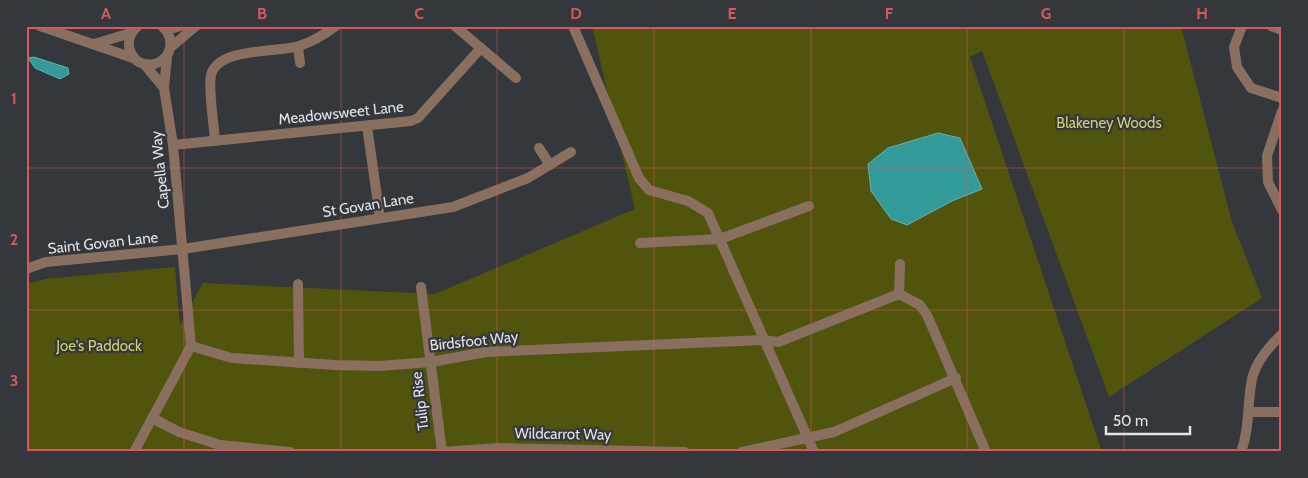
<svg xmlns="http://www.w3.org/2000/svg" width="1308" height="478" font-family="Cabin,sans-serif">
  <rect width="100%" height="100%" fill="#34373c"/>
  <!-- green -->
  <path fill="#51540c" d="M 592,26 L 1181,26 L 1232,222 L 1262,298 L 1109,397 L 982,51 L 970,57 L 1102,452 L 26,452 L 26,284 L 45,279 L 175,267 L 180,325 L 203,283 L 435,294 L 635,209 Z"/>
  <!-- water -->
  <g fill="#339a9a" stroke="#67b0b1">
    <path d="M 34,57 L 68,68 L 69,74 L 60,79 L 35,68 L 28,58 Z"/>
    <path d="M 938,133 L 960,138 L 982,189 L 952,201 L 907,225 L 891,219 L 871,191 L 868,164 L 888,148 Z"/>
  </g>
  <g fill="none" stroke-linecap="round" stroke-linejoin="round">
    <!-- minor -->
    <g stroke="#896f5f" stroke-width="10">
      <path d="M 455,26 L 516,78"/>
      <path d="M 573,26 L 639,178 L 649,190 L 688,201 L 708,213 L 814,452"/>
      <path d="M 1242,26 L 1234,47 L 1237,67 L 1251,88 L 1282,98"/>
      <path d="M 298,47 L 300,63"/>
      <path d="M 145,65 L 164,88"/>
      <path d="M 1282,111 L 1267,156 L 1268,182 L 1282,210"/>
      <path d="M 367,126 L 380,218"/>
      <path d="M 215,141 C 214,124 208,90 211,75 C 218,47 277,53 299,46 C 312,42 325,34 336,26"/>
      <path d="M 173,145 L 411,121 L 418,118 L 481,48"/>
      <path d="M 539,148 L 550,165"/>
      <path d="M 640,243 L 720,239 L 809,206"/>
      <path d="M 26,269 L 46,262 L 183,249 L 453,207 L 528,178 L 571,152"/>
      <path d="M 298,284 L 299,363"/>
      <path d="M 421,287 L 442,452"/>
      <path d="M 899,294 L 920,305 L 927,315 L 986,452"/>
      <path d="M 191,346 L 232,358 L 335,365 L 379,366 L 431,362 L 486,352 L 763,340 L 778,342 L 899,294 L 900,264"/>
      <path d="M 1249,412 L 1282,412"/>
      <path d="M 152,418 L 179,432 L 220,445 L 290,452"/>
      <path d="M 134,452 L 191,346 L 173,145 L 164,88 L 167,57"/>
      <path d="M 441,452 L 499,448 L 685,452"/>
      <path d="M 742,452 L 834,432 L 956,378"/>
      <path d="M 1241,452 C 1250,428 1247,403 1252,379 C 1256,361 1270,346 1282,334"/>
    </g>
    <!-- tertiary -->
    <g stroke="#896f5f" stroke-width="10">
      <path d="M 40,26 L 133,58"/>
      <path d="M 138,26 C 126,36 126,50 137,61 C 161,75 183,45 162,26"/>
      <path d="M 1271,26 L 1282,30"/>
      <path d="M 166,30 L 181,26"/>
      <path d="M 94,44 L 131,33"/>
      <path d="M 171,47 L 196,26"/>
    </g>
  </g>
  <!-- grid -->
  <path fill="none" stroke="#d95758" stroke-width="1" stroke-opacity="0.55" d="M 184,26 L 184,452M 341,26 L 341,452M 497,26 L 497,452M 654,26 L 654,452M 811,26 L 811,452M 967,26 L 967,452M 1124,26 L 1124,452M 26,168 L 1282,168M 26,310 L 1282,310"/>
  <g text-anchor="middle" stroke-width="4.5" stroke-linejoin="round" paint-order="stroke">
    <!-- street labels -->
    <g font-size="15" fill="#e1e3e6" stroke="#34373c">
      <text transform="translate(341 113) rotate(-6)" y="5">Meadowsweet Lane</text>
      <text transform="translate(160 170) rotate(-96)" y="5">Capella Way</text>
      <text transform="translate(368 205) rotate(-9)" y="5">St Govan Lane</text>
      <text transform="translate(103 243) rotate(-6)" y="5">Saint Govan Lane</text>
      <text transform="translate(474 341) rotate(-6)" y="5">Birdsfoot Way</text>
      <text transform="translate(420 401) rotate(-97)" y="5">Tulip Rise</text>
      <text transform="translate(563 434) rotate(1)" y="5">Wildcarrot Way</text>
    </g>
    <!-- park labels -->
    <g font-size="15" fill="#ccd270" stroke="#34373c">
      <text x="1109" y="128">Blakeney Woods</text>
      <text x="99" y="351">Joe's Paddock</text>
    </g>
  </g>
  <!-- border -->
  <rect width="1308" height="478" fill="none" stroke="#34373c" stroke-width="55"/>
  <!-- scale -->
  <path d="M1106 426v8h84v-8" fill="none" stroke="#e1e3e6" stroke-width="2.5"/>
  <text x="1113" y="426" font-size="15" fill="#e1e3e6" stroke="#34373c" stroke-width="4" paint-order="stroke">50 m</text>
  <rect x="28" y="28" width="1252" height="422" fill="none" stroke="#d95758" stroke-width="2"/>
  <g font-size="16" text-anchor="middle" font-weight="bold" fill="#d95758">
    <text x="106" y="19">A</text>
    <text x="262" y="19">B</text>
    <text x="419" y="19">C</text>
    <text x="576" y="19">D</text>
    <text x="732" y="19">E</text>
    <text x="889" y="19">F</text>
    <text x="1046" y="19">G</text>
    <text x="1202" y="19">H</text>
    <text x="14" y="104">1</text>
    <text x="14" y="245">2</text>
    <text x="14" y="386">3</text>
  </g>
</svg>
